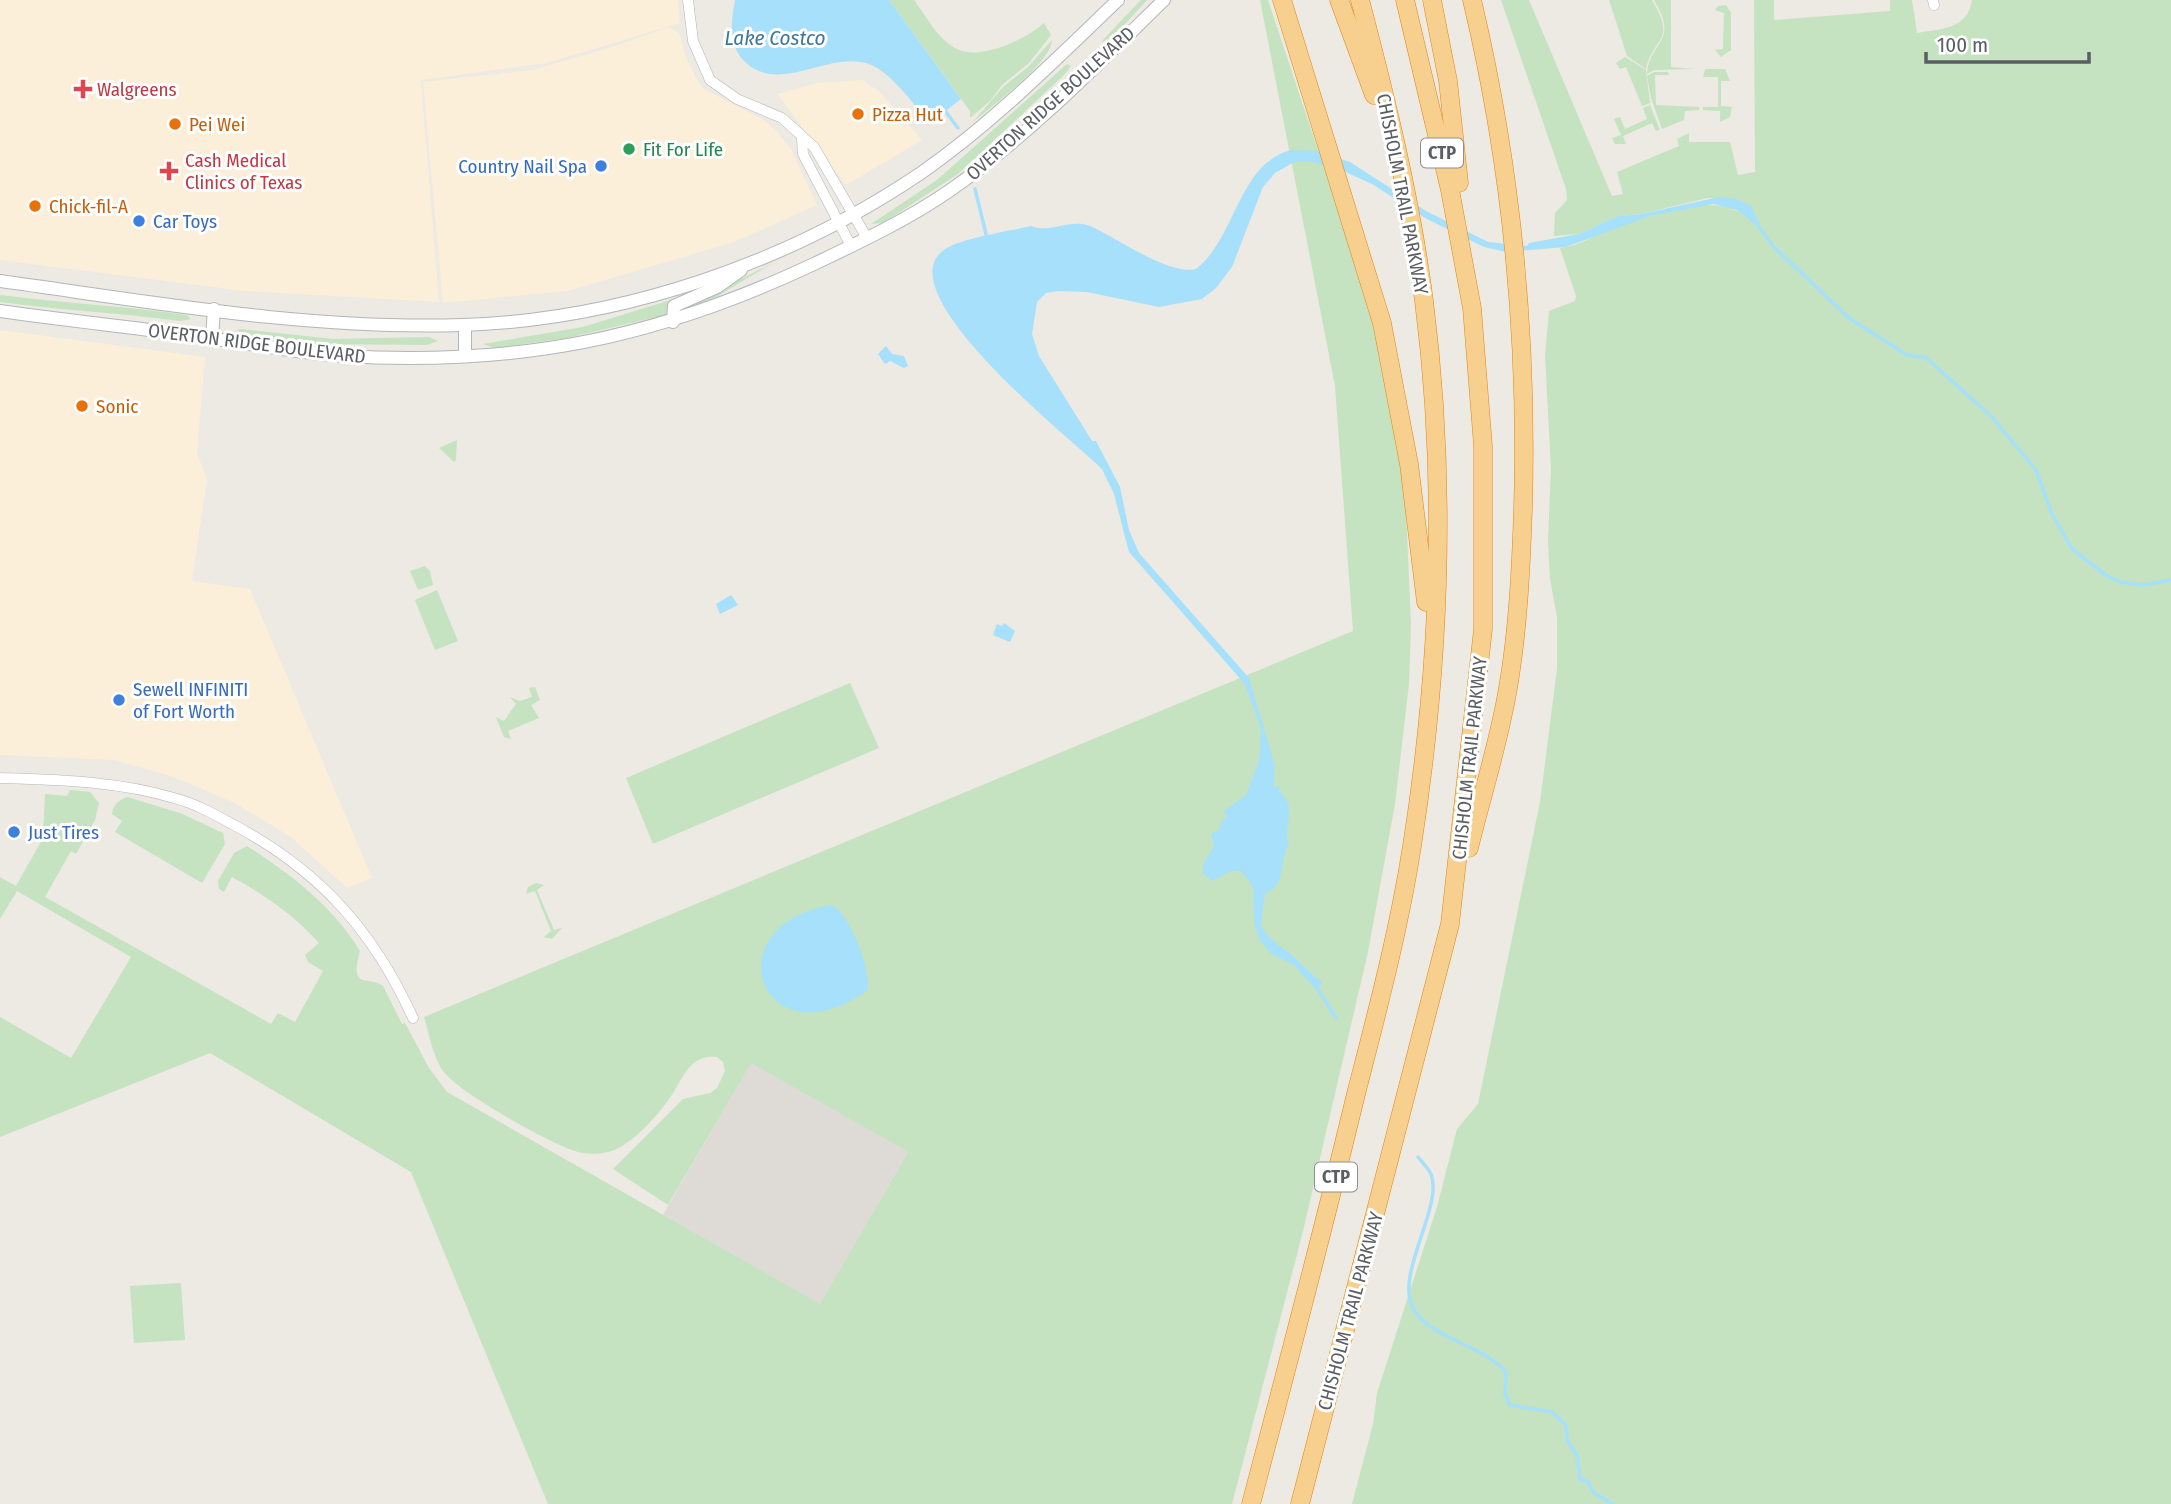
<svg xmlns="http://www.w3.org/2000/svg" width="2171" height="1504" font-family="'Fira Sans Condensed',sans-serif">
  <rect width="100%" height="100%" fill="#ede9e3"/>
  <!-- commercial -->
  <g fill="#fcefd9">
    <path d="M 0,0 L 678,0 L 680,23 L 547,63 L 421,80 L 439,302 L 245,291 L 0,260 Z"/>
    <path d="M 669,27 L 679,33 L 687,60 L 702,88 L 764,120 L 776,130 L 792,151 L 817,205 L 734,242 L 568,291 L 443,303 L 423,82 L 532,70 L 612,47 Z"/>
    <path d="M 862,80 L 879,91 L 922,140 L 846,185 L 777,94 L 817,83 Z"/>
    <path d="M 0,330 L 205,357 L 197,453 L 207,479 L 192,581 L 250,589 L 372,878 L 347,888 L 291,837 L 235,803 L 171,776 L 114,760 L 0,755 Z"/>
  </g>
  <!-- industrial -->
  <path fill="#dedbd7" d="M 751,1062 L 908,1152 L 820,1305 L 663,1215 Z"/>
  <!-- green -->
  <g fill="#c5e3c0">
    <path d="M 889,0 L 914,0 C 925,15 937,37 953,47 C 977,63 1025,40 1044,23 L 1051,35 L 1029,63 L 1002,85 L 991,100 L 970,118 L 970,111 Z"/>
    <path d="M 1141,0 L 1147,0 L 1112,38 L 1105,42 L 1102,41 Z"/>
    <path d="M 1260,0 L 1268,0 L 1360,276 L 1386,374 L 1405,490 L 1411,624 L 1409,684 L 1395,804 L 1368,952 L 1303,1231 L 1232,1504 L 548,1504 L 411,1172 L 210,1053 L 0,1137 L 0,1017 L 71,1058 L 131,957 L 17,891 L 0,919 L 0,877 L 16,886 L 43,838 L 45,794 L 67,796 L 70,790 L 90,792 L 99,803 L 95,820 L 76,854 L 71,851 L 45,897 L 271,1024 L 278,1013 L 295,1022 L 323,971 L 308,962 L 305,955 L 319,943 C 294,915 265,895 232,877 L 224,892 L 219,889 L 218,881 L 234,853 L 247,846 C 289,873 334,907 360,951 C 349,991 367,975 383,986 L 402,1024 L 405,1023 L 429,1068 L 447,1092 L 820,1304 L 908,1152 L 751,1063 L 668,1205 L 613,1169 L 683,1099 L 710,1093 L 717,1088 L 725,1071 L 723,1062 L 717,1057 C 688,1053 682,1082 669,1099 C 658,1115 633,1143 614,1150 C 602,1155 585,1155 572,1150 C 545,1140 461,1094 444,1072 C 433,1058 429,1033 424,1017 L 1353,631 L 1335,386 Z"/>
    <path d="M 1501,0 L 1529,0 L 1612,196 L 1623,194 L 1617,172 L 1679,146 L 1677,139 L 1689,133 L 1689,142 L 1730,142 L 1738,175 L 1755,172 L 1754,0 L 1774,0 L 1774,20 L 1890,11 L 1890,0 L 1912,0 L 1917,33 C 1941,29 1968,29 1972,0 L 2171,0 L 2171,1504 L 1352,1504 L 1373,1424 L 1377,1393 L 1437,1207 L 1457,1129 L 1478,1104 L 1540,802 L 1557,669 L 1557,617 L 1550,579 L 1548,543 L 1551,469 L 1545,356 L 1549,311 L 1575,301 L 1576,296 L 1560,248 C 1581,246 1597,233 1616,227 C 1659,213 1722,186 1758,226 L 1737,199 L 1708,198 L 1641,214 L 1618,216 L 1579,234 L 1554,236 L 1555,213 L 1567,200 L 1566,189 Z"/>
    <path d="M 1609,0 L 1652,0 C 1677,43 1654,35 1646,69 L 1627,56 Z"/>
    <path d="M 1654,0 L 1671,0 L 1671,67 L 1694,69 L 1654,70 L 1647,74 C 1650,40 1680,43 1654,0 Z"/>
    <path d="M 1726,5 L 1731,13 L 1731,50 L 1721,57 L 1715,50 L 1723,49 L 1724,13 L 1715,10 L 1718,6 Z"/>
    <path d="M 1052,40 C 1051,63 994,104 973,122 L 1003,87 L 1028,67 Z"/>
    <path d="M 1625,57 L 1646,70 L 1650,103 L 1642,106 L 1626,67 L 1620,69 L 1616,63 Z"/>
    <path d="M 1067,64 L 1071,66 L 1065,74 L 958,174 L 883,223 L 871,224 L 937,180 Z"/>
    <path d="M 1705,69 L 1725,69 L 1730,81 L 1721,81 L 1721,106 L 1732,107 L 1730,117 L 1720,122 L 1720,111 L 1703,110 L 1703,107 L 1718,107 L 1718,77 L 1703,77 Z"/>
    <path d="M 1654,72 L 1668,72 L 1669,75 L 1655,75 L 1656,105 L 1699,107 L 1699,110 L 1685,111 L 1684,120 L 1662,129 L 1651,98 L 1647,76 Z"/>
    <path d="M 1650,105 L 1660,130 L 1656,131 L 1652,123 L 1623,136 L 1626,144 L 1615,144 L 1612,138 L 1621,135 L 1614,119 L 1620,117 L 1625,129 L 1647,119 L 1643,108 Z"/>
    <path d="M 773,263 L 716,297 L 680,311 L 679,309 Z"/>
    <path d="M 0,295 C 62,303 125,306 187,315 L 191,319 L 180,321 C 120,313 60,310 0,302 Z"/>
    <path d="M 674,299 L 676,300 L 665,315 L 567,338 L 495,348 L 483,344 L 583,327 Z"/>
    <path d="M 240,329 L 334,339 L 429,337 L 438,341 L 427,345 L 310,344 L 231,333 Z"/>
    <path d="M 457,440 L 456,460 L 454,462 L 439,448 Z"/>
    <path d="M 425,566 L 430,571 L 433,585 L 418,590 L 410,571 Z"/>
    <path d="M 437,590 L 458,641 L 435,650 L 415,600 Z"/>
    <path d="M 850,683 L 879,748 L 653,844 L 626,778 Z"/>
    <path d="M 535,687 L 540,700 L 531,705 L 539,718 L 508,731 L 511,739 L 504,737 L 496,717 L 504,721 L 516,704 L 510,697 L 520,701 L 532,697 L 529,688 Z"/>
    <path d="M 127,797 L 180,813 L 223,833 L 225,844 L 202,883 L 115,832 L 122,821 L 112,814 C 113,805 118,801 127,797 Z"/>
    <path d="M 536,883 L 544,885 L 537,890 L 554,930 L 562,928 L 552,939 L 544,937 L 551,931 L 535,891 L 526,894 L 528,887 Z"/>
    <path d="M 181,1283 L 185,1340 L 134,1343 L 130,1286 Z"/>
  </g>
  <!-- water -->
  <g fill="#a6e0fa">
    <path d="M 735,0 L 889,0 L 961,99 L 930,123 C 914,105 891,72 869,64 C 828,50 779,96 744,61 C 728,44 731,22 735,0 Z"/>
    <path d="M 1291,150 L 1316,151 L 1350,162 L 1426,211 L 1488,242 L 1527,246 L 1529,243 L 1579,234 L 1618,216 L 1641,214 L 1719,197 L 1737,199 L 1751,206 L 1760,224 L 1756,225 L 1737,210 L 1713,204 L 1650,216 L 1566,247 L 1506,252 L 1484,247 L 1425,218 L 1372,184 L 1341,170 L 1308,161 L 1294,162 L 1275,173 L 1263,187 L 1232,267 L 1216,288 L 1202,299 L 1159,307 L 1087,292 L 1058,291 L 1046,293 L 1037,302 L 1032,334 L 1039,356 L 1092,441 L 1096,441 L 1120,487 L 1129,530 L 1139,553 L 1249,678 L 1275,766 L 1274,787 L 1280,786 L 1279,791 C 1299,808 1282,825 1289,844 C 1279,858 1287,888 1265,893 L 1261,925 C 1268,941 1282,946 1293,956 C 1304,965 1310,975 1323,982 L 1316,990 L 1294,965 L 1270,953 L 1259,939 L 1254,923 L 1253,888 L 1248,879 L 1240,871 L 1231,871 L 1212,881 L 1203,873 L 1203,865 L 1214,846 L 1211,834 L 1219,830 L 1222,820 L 1227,817 L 1224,811 L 1246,795 L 1259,761 L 1261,729 L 1244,683 L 1129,552 L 1114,494 L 1102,469 C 1080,446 877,288 947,248 C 964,238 1010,231 1031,226 C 1049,234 1070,218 1090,226 C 1116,237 1169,276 1196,269 C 1237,237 1237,165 1291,150 Z"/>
    <path d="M 886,346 L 892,354 L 904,356 L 908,366 L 904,368 L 890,361 L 885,364 L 878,354 Z"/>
    <path d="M 731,595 L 738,605 L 720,614 L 716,604 Z"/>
    <path d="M 1004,623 L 1015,631 L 1010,642 L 993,635 L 997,624 L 1002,626 Z"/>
    <path d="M 831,905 C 849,911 873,974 867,991 C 760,1065 711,925 831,905 Z"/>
  </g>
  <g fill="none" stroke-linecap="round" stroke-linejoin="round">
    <!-- stream -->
    <g stroke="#a6e0fa" stroke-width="3.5">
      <path d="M 943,108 L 958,128"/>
      <path d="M 975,189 L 988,242"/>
      <path d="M 1757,224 L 1773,246 L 1849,318 L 1907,355 L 1926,358 L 1991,416 L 2036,470 L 2052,514 L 2072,549 L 2107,576 L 2120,582 L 2143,585 L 2171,580"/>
      <path d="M 1316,986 L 1336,1018"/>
      <path d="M 1418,1157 C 1422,1162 1428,1168 1431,1174 C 1444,1207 1393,1276 1414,1310 C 1431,1338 1483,1345 1506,1372 L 1505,1394 L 1510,1405 L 1552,1412 L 1566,1425 L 1567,1440 L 1577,1456 L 1580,1479 L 1588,1482 L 1594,1493 L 1613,1504"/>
    </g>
    <!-- street casing -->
    <g stroke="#b3b6b9" stroke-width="11">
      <g id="street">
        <path d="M 688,0 L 693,41 L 710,80 L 737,99 L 782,118 L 814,147 L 867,238"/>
        <path d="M 1933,0 L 1934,5"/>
        <path d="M 802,139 L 803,154 L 851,246"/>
        <path d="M 0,778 C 58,780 117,781 174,798 C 194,803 214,814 232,824 C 318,869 373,930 413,1018"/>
      </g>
    </g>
    <!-- secondary casing -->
    <g stroke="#b2b6ba" stroke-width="14">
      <g id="secondary">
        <path d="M 0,281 C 152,302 308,330 462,325 C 622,320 788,263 921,173 C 993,123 1055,60 1118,0"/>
        <path d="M 0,311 C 70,321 140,328 209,338 C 254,344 298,353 343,356 C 519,366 654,339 814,264 C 860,242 907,220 949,191 C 1027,137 1096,66 1164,0"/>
        <path d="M 673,322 L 674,306 L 717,287 L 741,270"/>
        <path d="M 212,338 L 214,309"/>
        <path d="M 465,356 L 465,325"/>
      </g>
    </g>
    <!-- highway casing -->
    <g stroke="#e2850d" stroke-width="19">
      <g id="highway">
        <path d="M 1282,0 L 1382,323 L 1409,464 L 1426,602"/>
        <path d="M 1339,0 L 1374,95"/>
        <path d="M 1432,0 L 1448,81 L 1459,183"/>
        <path d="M 1469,848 C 1482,795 1499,742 1508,688 C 1518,630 1521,568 1523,509 C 1528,337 1512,168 1472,0"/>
        <path d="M 1251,1504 C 1287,1367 1323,1231 1356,1094 C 1377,1012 1399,930 1412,846 C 1440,667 1447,481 1424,301 C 1411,199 1386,99 1360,0"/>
        <path d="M 1300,1504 L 1450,924 L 1483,629 L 1483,446 L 1472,308 L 1450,190 L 1405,0"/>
      </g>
    </g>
    <!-- street -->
    <use href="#street" stroke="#fff" stroke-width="10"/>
    <!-- secondary -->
    <use href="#secondary" stroke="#fff" stroke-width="12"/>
    <!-- highway -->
    <use href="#highway" stroke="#f7d090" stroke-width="18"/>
  </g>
  <!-- markers -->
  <g fill="#e0444e" stroke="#fff" stroke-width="2.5">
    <path d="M79.5 78.5h7v7h7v7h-7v7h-7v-7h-7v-7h7z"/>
    <path d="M165.5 160.5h7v7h7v7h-7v7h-7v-7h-7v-7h7z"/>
  </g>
  <g fill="#e8710a" stroke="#fff" stroke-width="2.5">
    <circle cx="858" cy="114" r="7"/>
    <circle cx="175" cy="124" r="7"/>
    <circle cx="35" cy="206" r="7"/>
    <circle cx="82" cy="406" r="7"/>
  </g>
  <circle fill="#2e9e5b" stroke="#fff" stroke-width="2.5" cx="629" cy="149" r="7"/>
  <g fill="#3f7fe0" stroke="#fff" stroke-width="2.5">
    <circle cx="601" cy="166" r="7"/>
    <circle cx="139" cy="221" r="7"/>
    <circle cx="119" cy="700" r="7"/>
    <circle cx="14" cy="832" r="7"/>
  </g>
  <g text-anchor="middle" stroke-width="6" stroke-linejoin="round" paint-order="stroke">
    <!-- shield labels -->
    <g fill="#fff" stroke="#8c8f92" stroke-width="2">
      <rect x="1421" y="138.5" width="42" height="29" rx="5"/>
      <rect x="1315" y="1162.5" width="42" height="29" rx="5"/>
    </g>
    <g font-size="18" font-weight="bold" fill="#5b5f63">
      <text x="1442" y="159">CTP</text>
      <text x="1336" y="1183">CTP</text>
    </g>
    <!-- health labels -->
    <g font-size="19" fill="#be3a42" stroke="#fff" text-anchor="start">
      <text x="97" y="96">Walgreens</text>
      <text x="185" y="167">Cash Medical<tspan x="185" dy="22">Clinics of Texas</tspan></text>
    </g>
    <!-- street labels -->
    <g font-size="19" fill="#5b5f63" stroke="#fff">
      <text transform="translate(1050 103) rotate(-42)" y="7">OVERTON RIDGE BOULEVARD</text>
      <text transform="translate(1403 194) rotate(79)" y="7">CHISHOLM TRAIL PARKWAY</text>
      <text transform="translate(257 343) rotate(7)" y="7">OVERTON RIDGE BOULEVARD</text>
      <text transform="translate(1469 758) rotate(-84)" y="7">CHISHOLM TRAIL PARKWAY</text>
      <text transform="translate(1350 1311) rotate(-75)" y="7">CHISHOLM TRAIL PARKWAY</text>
    </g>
    <!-- food labels -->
    <g font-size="19" fill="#c56008" stroke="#fff" text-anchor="start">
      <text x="872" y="121">Pizza Hut</text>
      <text x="189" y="131">Pei Wei</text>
      <text x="49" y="213">Chick-fil-A</text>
      <text x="96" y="413">Sonic</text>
    </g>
    <!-- leisure labels -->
    <g font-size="19" fill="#27864d" stroke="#fff" text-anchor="start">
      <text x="643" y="156">Fit For Life</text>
    </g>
    <!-- shop labels -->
    <g font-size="19" fill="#366cbe" stroke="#fff" text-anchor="start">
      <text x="587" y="173" text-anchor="end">Country Nail Spa</text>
      <text x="153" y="228">Car Toys</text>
      <text x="133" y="696">Sewell INFINITI<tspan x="133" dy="22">of Fort Worth</tspan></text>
      <text x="28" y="839">Just Tires</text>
    </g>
    <!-- water labels -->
    <g font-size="21" font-style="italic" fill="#3f779a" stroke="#fff">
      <text x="775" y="45">Lake Costco</text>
    </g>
  </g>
  <!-- scale -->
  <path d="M1926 52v10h163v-10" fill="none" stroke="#5b5f63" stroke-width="3.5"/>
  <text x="1937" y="52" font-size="21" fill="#5b5f63" stroke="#ffffff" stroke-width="5" paint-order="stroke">100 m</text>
</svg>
